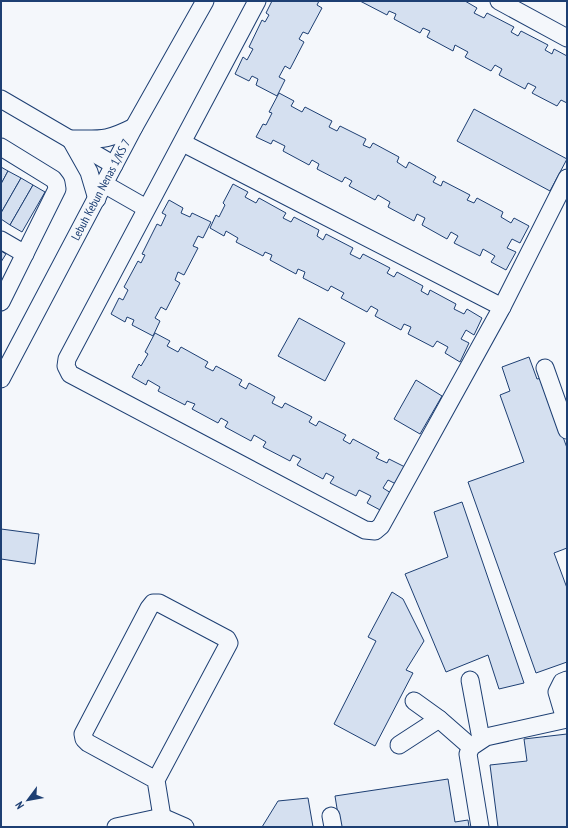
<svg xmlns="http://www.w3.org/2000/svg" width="568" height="828" font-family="'PT Sans Narrow',sans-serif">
  <rect width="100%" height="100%" fill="#f4f7fb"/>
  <!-- building -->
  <g fill="#d5e0f0" stroke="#1d3f73">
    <path d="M 272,1 L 319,1 L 317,5 L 322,8 L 308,34 L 303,32 L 299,39 L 304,42 L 290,69 L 285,66 L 279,77 L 285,80 L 277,96 L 256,85 L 258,79 L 252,76 L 249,81 L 235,74 L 243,57 L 247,60 L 253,49 L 249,47 L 262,20 L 265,22 L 269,15 L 266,13 Z"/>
    <path d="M 360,1 L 465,1 L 477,8 L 474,13 L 484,18 L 487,13 L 514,27 L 511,32 L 518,36 L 521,31 L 548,45 L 545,50 L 552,54 L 554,49 L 567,56 L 567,103 L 561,100 L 557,106 L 532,93 L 536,87 L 528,83 L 525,89 L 499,75 L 502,69 L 495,65 L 491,71 L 465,57 L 468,52 L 455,45 L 453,51 L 427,37 L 430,31 L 423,28 L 420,33 L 394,19 L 396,14 L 389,11 L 387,15 Z"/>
    <path d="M 279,93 L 294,101 L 291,106 L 302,112 L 305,107 L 332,121 L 329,127 L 337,131 L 340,126 L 366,139 L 363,145 L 370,148 L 373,143 L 399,157 L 397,162 L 406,168 L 409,162 L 436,177 L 433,182 L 441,186 L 443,181 L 470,195 L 467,200 L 474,203 L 477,198 L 503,212 L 501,217 L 511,223 L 514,218 L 529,226 L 520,243 L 512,239 L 507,248 L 516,252 L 506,270 L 491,262 L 495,256 L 483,249 L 480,256 L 454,243 L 458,236 L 451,232 L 447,239 L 422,225 L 425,218 L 417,214 L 414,221 L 388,207 L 390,202 L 378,195 L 375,200 L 349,186 L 352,181 L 345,177 L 342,182 L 317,169 L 319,164 L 312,160 L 309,165 L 283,151 L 285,146 L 273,140 L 271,144 L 256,137 L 263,124 L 266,125 L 272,113 L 269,112 Z"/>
    <path d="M 474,109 L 567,159 L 550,191 L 457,141 Z"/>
    <path d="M 1,167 L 8,171 L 1,184 Z"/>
    <path d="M 8,171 L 21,178 L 1,213 L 1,184 Z"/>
    <path d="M 21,178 L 33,185 L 10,225 L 1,219 L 1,213 Z"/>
    <path d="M 233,184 L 248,192 L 245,197 L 256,203 L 259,198 L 286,213 L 283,218 L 291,222 L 294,217 L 319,230 L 317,236 L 323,240 L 326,234 L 353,248 L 350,254 L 360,259 L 363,254 L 390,268 L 387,273 L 394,277 L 397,272 L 423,286 L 421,291 L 428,295 L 430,290 L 456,304 L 454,309 L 464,314 L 467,309 L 482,318 L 474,335 L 466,330 L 461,339 L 469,343 L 460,362 L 445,353 L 448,347 L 437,341 L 433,347 L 408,334 L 411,327 L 404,324 L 401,330 L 375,316 L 378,310 L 371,306 L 367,312 L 341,298 L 344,293 L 331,286 L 328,291 L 303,278 L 305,272 L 298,269 L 296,274 L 270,260 L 272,255 L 265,252 L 263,256 L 236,242 L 238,238 L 226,231 L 224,236 L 210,228 L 216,215 L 219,217 L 225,205 L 223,203 Z"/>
    <path d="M 33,185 L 45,192 L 22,232 L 10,225 Z"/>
    <path d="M 169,200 L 183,208 L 181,213 L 190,217 L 192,213 L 211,222 L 203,238 L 198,236 L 193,246 L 198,248 L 184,275 L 178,272 L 175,280 L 180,283 L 166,310 L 161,307 L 155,318 L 160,321 L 153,336 L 132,325 L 134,320 L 127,317 L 125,322 L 111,314 L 119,298 L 123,300 L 128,290 L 124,287 L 138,261 L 141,263 L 145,255 L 142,254 L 157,224 L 161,226 L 166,215 L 162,213 Z"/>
    <path d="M 1,251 L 6,254 L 1,262 Z"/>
    <path d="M 299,318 L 345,343 L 325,381 L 278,356 Z"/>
    <path d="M 155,333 L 170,341 L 167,346 L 178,352 L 181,347 L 208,362 L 205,367 L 213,371 L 216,366 L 242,380 L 239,385 L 246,389 L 249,383 L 275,397 L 272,403 L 282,408 L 285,403 L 312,417 L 309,422 L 316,426 L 319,421 L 346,435 L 343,440 L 350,444 L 353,439 L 379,453 L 376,458 L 387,463 L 389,459 L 405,467 L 396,484 L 388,480 L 383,488 L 391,493 L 382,511 L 367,503 L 371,496 L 359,490 L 356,496 L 330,483 L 334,477 L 326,473 L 323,479 L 297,465 L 301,459 L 293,455 L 290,461 L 263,447 L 266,442 L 254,435 L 251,441 L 225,427 L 228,422 L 221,418 L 218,423 L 192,409 L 195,404 L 187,401 L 185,405 L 158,391 L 160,387 L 148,380 L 146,385 L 132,377 L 139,364 L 141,366 L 148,354 L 145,352 Z"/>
    <path d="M 529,357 L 537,379 L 542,378 L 567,448 L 567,548 L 554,553 L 567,588 L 567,662 L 536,673 L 468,482 L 524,462 L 500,395 L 510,391 L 502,367 Z"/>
    <path d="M 416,380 L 442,396 L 420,434 L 394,419 Z"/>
    <path d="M 462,502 L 524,683 L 499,689 L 488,655 L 446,672 L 405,574 L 448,557 L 434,512 Z"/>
    <path d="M 1,529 L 39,534 L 35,564 L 1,559 Z"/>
    <path d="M 392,592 L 403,599 L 424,641 L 406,670 L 413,673 L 375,746 L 334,724 L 376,641 L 368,637 Z"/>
    <path d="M 567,734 L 567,827 L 498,827 L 490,765 L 527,761 L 524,739 Z"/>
    <path d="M 448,779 L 455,822 L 468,820 L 469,827 L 340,827 L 335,796 Z"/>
    <path d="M 308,798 L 313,827 L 262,827 L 278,801 Z"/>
  </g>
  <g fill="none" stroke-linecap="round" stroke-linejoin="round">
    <!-- minor casing -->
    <g stroke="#1d3f73" stroke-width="19">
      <g id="minor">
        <path d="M 257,1 L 67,359 L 66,366 L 70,374 L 365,530 L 375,531 L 381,526 L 502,307 L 567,178"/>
        <path d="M 499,1 L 567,38"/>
        <path d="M 1,99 L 114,165"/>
        <path d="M 72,139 C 102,139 106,141 134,127"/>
        <path d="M 71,140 L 89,172 L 97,199"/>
        <path d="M 183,143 L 502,307"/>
        <path d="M 1,147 L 53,179 L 56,183 L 57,189 L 1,302"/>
        <path d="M 104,184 L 146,208"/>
        <path d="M 1,240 L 25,254"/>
        <path d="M 545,368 L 567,430"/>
        <path id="s1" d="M 1,379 L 134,127 L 205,1"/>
        <path d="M 470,680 L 481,739"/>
        <path d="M 414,701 L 439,719 L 471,747"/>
        <path d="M 565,719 L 557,692 L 562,682 L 567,680"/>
        <path d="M 399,745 L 439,719"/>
        <path d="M 156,780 L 88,743 L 84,739 L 83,734 L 149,608 L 153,603 L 159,603 L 227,639 L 229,643 L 156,780 L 162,817"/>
        <path d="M 331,816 L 333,827"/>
        <path d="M 116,827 L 162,817 L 185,827"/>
        <path d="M 480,827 L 468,754 L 471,747 L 486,737 L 567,719"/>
      </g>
    </g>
    <!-- minor -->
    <use href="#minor" stroke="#f4f7fb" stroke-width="17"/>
  </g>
  <g text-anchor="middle" stroke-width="3" stroke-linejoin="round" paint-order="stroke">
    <!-- street labels -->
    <g font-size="12" fill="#1d3f73" stroke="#f4f7fb">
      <text dy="4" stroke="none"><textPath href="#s1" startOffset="214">Lebuh Kebun Nenas 1/KS 7</textPath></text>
    </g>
  </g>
  <!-- border -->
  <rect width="568" height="828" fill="none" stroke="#1d3f73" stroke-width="4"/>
  <!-- north arrow -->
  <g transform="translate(28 800) rotate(238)" stroke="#f4f7fb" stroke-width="3" paint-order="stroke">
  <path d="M0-3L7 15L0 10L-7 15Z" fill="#1d3f73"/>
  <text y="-6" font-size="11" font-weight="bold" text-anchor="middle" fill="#1d3f73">N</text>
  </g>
</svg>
